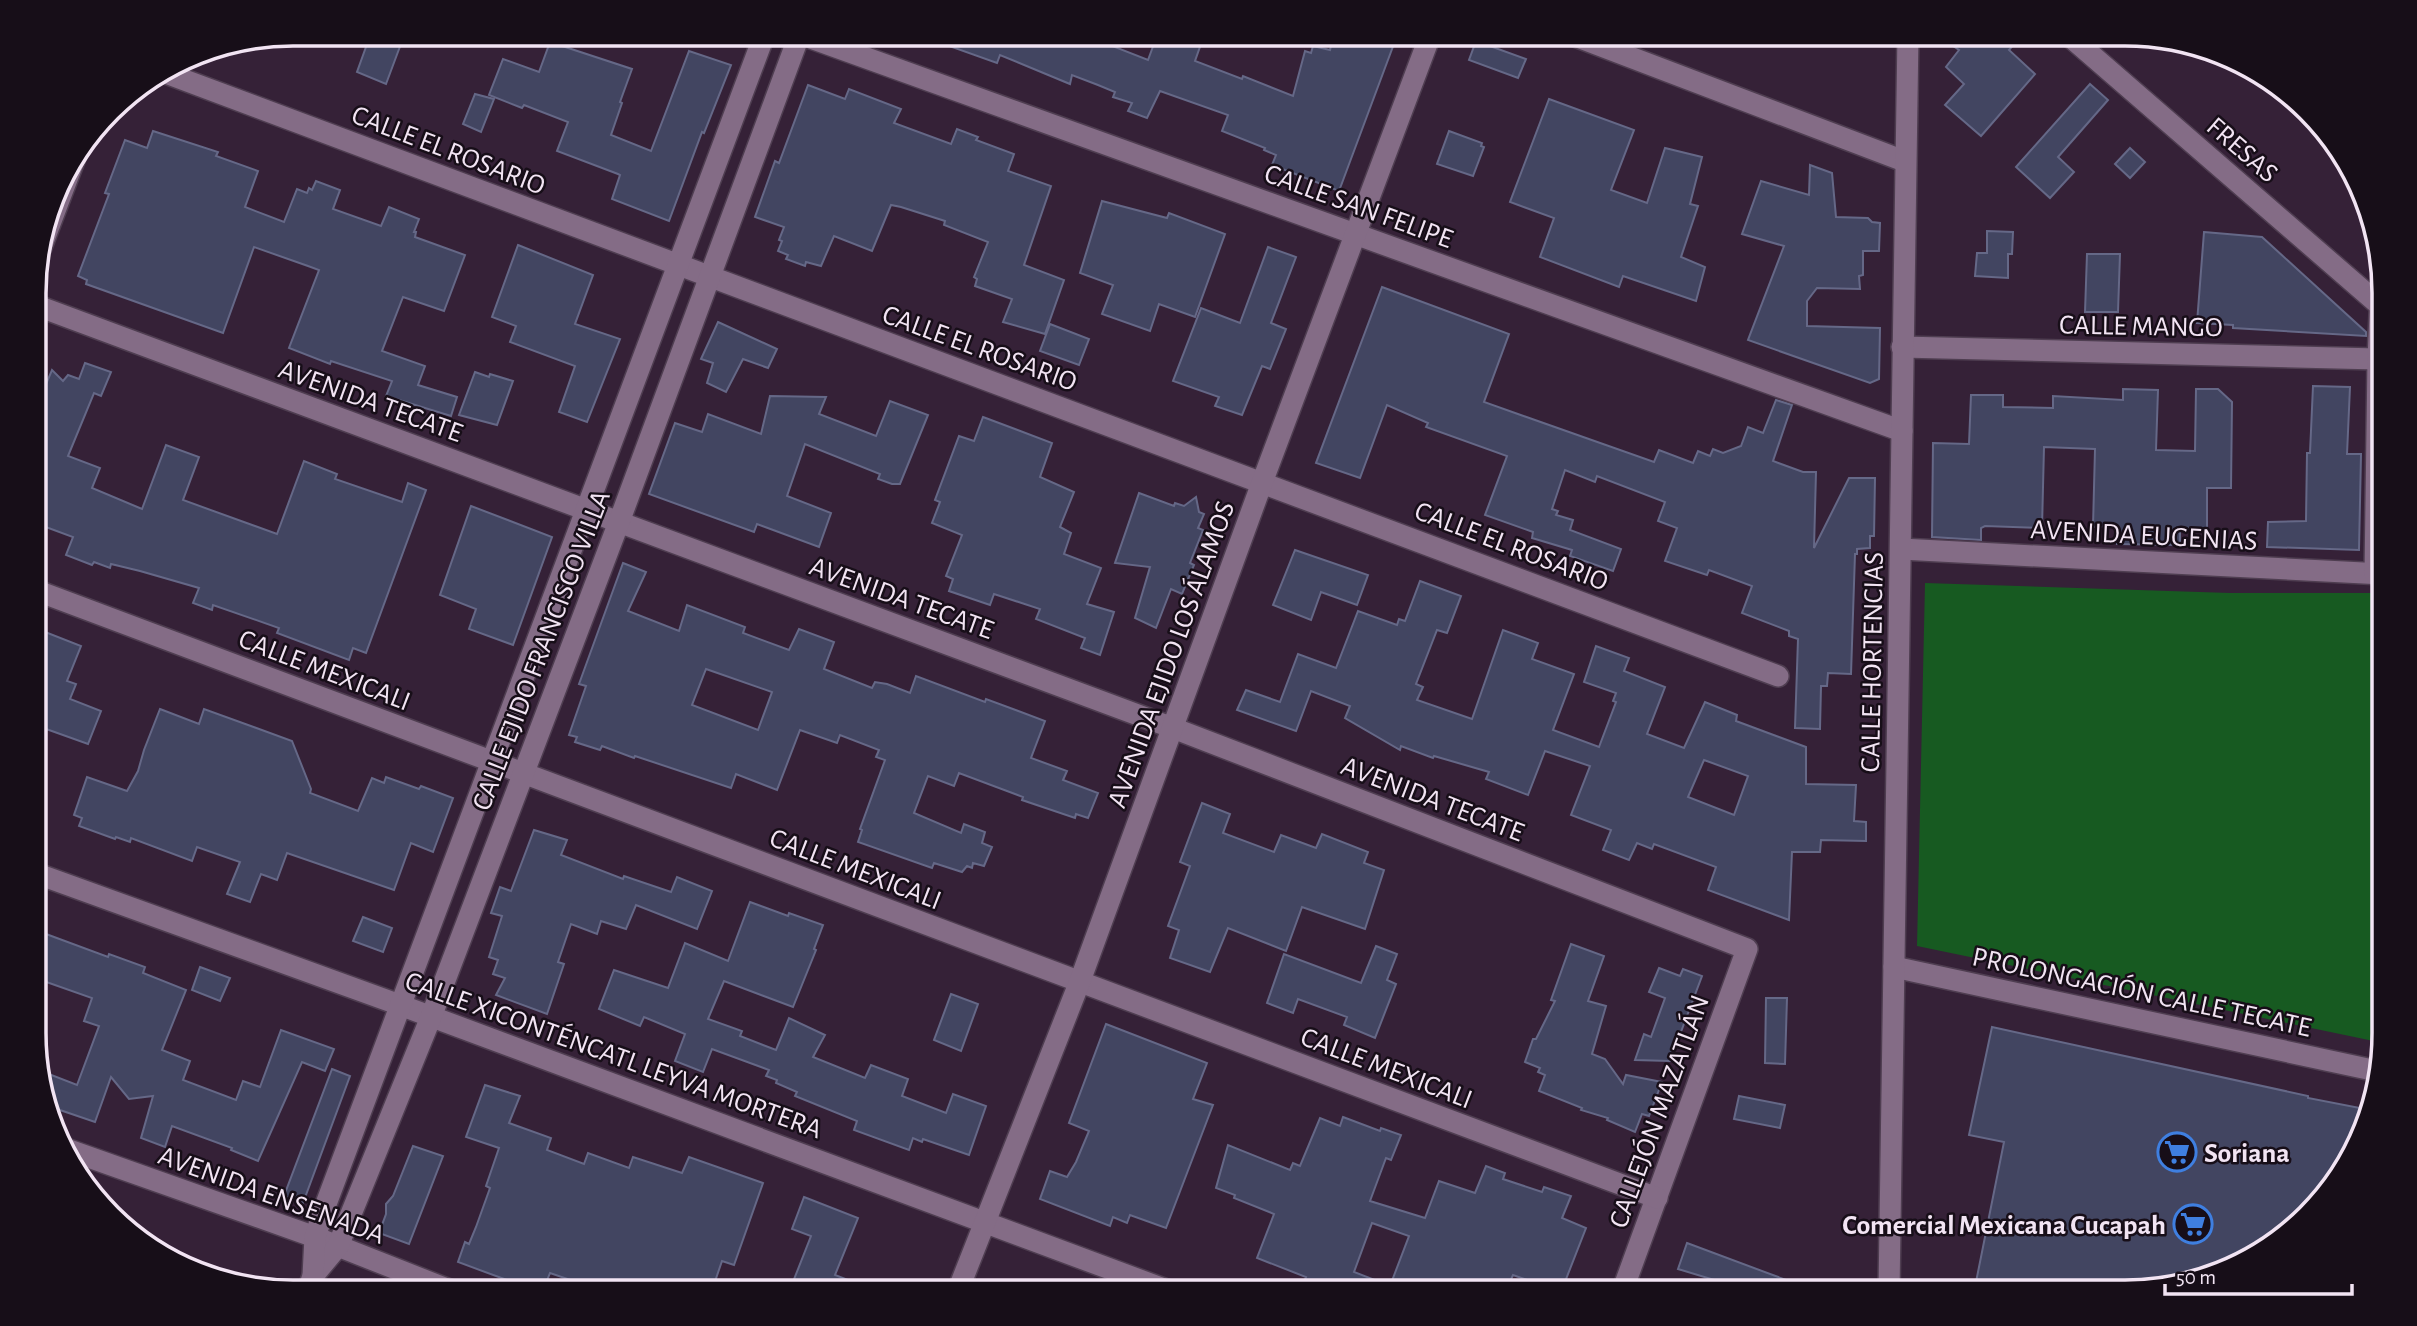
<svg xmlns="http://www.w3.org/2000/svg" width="2417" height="1326" font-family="'Alegreya Sans',sans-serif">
  <rect width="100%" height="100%" fill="#352137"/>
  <!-- green -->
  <path fill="#175a21" d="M 1925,583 L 2230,593 L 2383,593 L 2383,1043 L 1917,946 Z"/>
  <!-- building -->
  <g fill="#424561" stroke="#656887" stroke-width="2" fill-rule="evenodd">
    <path d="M 371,33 L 405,33 L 386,84 L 357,72 Z"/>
    <path d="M 922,33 L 1080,33 L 1087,36 L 1088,33 L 1110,33 L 1107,44 L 1148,60 L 1158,33 L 1195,33 L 1194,38 L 1202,41 L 1195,61 L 1242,79 L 1243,76 L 1293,96 L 1305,51 L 1311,53 L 1313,46 L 1330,50 L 1334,33 L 1398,33 L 1339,191 L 1272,165 L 1276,155 L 1264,150 L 1265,148 L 1222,131 L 1228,115 L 1160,91 L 1147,118 L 1128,111 L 1132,103 L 1113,97 L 1115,92 L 1098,85 L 1072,75 L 1070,84 L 1000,55 L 997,63 L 921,36 Z"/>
    <path d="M 1934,33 L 2023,33 L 2009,50 L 2035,74 L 1981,136 L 1945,105 L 1964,84 L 1946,67 L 1959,50 Z"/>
    <path d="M 1476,41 L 1526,59 L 1518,78 L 1469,60 Z"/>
    <path d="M 550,42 L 632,69 L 620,102 L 622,103 L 611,135 L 651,151 L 689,51 L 731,65 L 704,133 L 702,132 L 669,221 L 612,199 L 620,175 L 618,174 L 557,151 L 568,122 L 524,105 L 522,108 L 489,95 L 503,59 L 539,72 Z"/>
    <path d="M 2090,84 L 2108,100 L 2058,157 L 2074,172 L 2050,198 L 2016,167 Z"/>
    <path d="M 808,85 L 845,99 L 849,89 L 901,109 L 894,123 L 951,144 L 957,129 L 978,137 L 976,140 L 1014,154 L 1008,171 L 1051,186 L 1024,265 L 1064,280 L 1045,334 L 1003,322 L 1012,299 L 975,286 L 977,279 L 974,277 L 988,242 L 944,225 L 945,221 L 901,207 L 891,205 L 872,251 L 834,236 L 821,266 L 806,262 L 805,266 L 786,259 L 788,255 L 778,251 L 782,241 L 779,240 L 784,227 L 755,217 L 775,161 L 779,163 Z"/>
    <path d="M 475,94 L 494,99 L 481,132 L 463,124 Z"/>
    <path d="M 1549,99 L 1634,130 L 1611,190 L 1647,203 L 1665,148 L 1702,157 L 1690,204 L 1698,206 L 1681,257 L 1705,267 L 1696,301 L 1623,276 L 1619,287 L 1540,257 L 1554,218 L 1510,202 Z"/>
    <path d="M 153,131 L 218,152 L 216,156 L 258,171 L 245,207 L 284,222 L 297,189 L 307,193 L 309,188 L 312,190 L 316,181 L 340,190 L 333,209 L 381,226 L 389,207 L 419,219 L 414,232 L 416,232 L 415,237 L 465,255 L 444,311 L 403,297 L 382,351 L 425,366 L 418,385 L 457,397 L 451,416 L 386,396 L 392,381 L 331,361 L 330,364 L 289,348 L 319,270 L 308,266 L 254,247 L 223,333 L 86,284 L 87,280 L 78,276 L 109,194 L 105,193 L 125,140 L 147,148 Z"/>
    <path d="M 1449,131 L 1482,143 L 1481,146 L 1484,147 L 1473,176 L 1437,164 Z"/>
    <path d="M 2130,148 L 2145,162 L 2130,178 L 2115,164 Z"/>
    <path d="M 1810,165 L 1832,173 L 1836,217 L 1868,218 L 1872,222 L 1880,223 L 1879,251 L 1863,251 L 1863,275 L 1859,276 L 1860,289 L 1817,288 L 1807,301 L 1807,326 L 1880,328 L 1879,379 L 1870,383 L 1748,340 L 1784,246 L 1742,234 L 1761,181 L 1809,195 Z"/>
    <path d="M 1102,201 L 1167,218 L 1169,213 L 1225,234 L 1195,317 L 1159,304 L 1150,331 L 1102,314 L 1113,285 L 1080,273 Z"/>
    <path d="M 1987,231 L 2013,232 L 2012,254 L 2008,254 L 2008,278 L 1975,276 L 1977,253 L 1987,253 Z"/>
    <path d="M 2204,232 L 2262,237 L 2366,332 L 2366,336 L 2233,328 L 2233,325 L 2197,323 Z"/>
    <path d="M 518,245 L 593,275 L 575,324 L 620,339 L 587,422 L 559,412 L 575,366 L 510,342 L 516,326 L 492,317 Z"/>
    <path d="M 1268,247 L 1296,257 L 1271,323 L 1286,329 L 1270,369 L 1262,366 L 1242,415 L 1215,406 L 1219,397 L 1173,381 L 1201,308 L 1240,323 Z"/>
    <path d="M 2087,254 L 2120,254 L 2118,312 L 2085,312 Z"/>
    <path d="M 1382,287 L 1509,334 L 1484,402 L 1654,462 L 1659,450 L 1693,463 L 1698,451 L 1710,456 L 1713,449 L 1723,453 L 1741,446 L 1748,427 L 1763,433 L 1776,400 L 1792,405 L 1773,461 L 1803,472 L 1816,472 L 1814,548 L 1849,478 L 1875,478 L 1874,536 L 1870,536 L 1870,548 L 1857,549 L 1857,554 L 1855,554 L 1851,674 L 1828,673 L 1827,686 L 1821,686 L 1820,729 L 1795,728 L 1798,639 L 1789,636 L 1789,631 L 1742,613 L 1752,586 L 1709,570 L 1707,575 L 1665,561 L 1677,528 L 1658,521 L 1665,502 L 1597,476 L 1595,482 L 1565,470 L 1552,509 L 1558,511 L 1556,515 L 1573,520 L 1570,530 L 1621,549 L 1613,571 L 1570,556 L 1572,550 L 1532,538 L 1533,532 L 1485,515 L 1507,456 L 1426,427 L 1428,423 L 1387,405 L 1360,478 L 1316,463 Z"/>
    <path d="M 718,322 L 777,349 L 768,368 L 743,359 L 726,392 L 707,383 L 713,363 L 701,359 Z"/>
    <path d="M 1050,324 L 1089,339 L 1079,365 L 1040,351 Z"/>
    <path d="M 85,363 L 111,372 L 101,396 L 94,393 L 68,456 L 100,468 L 92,488 L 142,509 L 166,445 L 199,457 L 183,500 L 277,534 L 304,461 L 337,474 L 335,479 L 402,502 L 408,483 L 426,490 L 366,653 L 353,648 L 349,660 L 277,633 L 279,628 L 213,605 L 212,610 L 193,603 L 199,588 L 140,571 L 111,564 L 110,568 L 94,562 L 92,565 L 66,555 L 73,537 L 35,523 L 35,410 L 52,370 L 63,381 L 68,375 L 79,379 Z"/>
    <path d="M 475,372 L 489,377 L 490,374 L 513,381 L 497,425 L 459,415 Z"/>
    <path d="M 2313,386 L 2350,387 L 2347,454 L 2361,454 L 2359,550 L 2267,547 L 2268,522 L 2306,521 L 2307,453 L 2310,453 Z"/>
    <path d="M 2123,389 L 2158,390 L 2156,450 L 2195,451 L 2196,389 L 2218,389 L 2232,402 L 2231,488 L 2207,488 L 2207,529 L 2180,528 L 2180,545 L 2117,544 L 2117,526 L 2093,527 L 2095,449 L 2044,447 L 2042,528 L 1985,526 L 1981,528 L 1981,540 L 1932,537 L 1933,443 L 1969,444 L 1971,395 L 2003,395 L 2003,407 L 2053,408 L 2053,396 L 2123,400 Z"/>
    <path d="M 770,396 L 826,397 L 819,414 L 876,436 L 890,401 L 928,415 L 900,484 L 892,484 L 878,479 L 880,474 L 805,444 L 787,496 L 831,513 L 819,547 L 757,524 L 754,532 L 649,494 L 675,423 L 702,432 L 708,414 L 761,434 Z"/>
    <path d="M 983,417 L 1052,443 L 1040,477 L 1074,492 L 1060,527 L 1071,533 L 1064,554 L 1101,568 L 1087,604 L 1114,612 L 1100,655 L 1081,648 L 1085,638 L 1036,619 L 1040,609 L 994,594 L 990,605 L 949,591 L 953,579 L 946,576 L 962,535 L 932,523 L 940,502 L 935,500 L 959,436 L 974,441 Z"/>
    <path d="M 1139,493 L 1174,506 L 1175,503 L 1184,506 L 1196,497 L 1199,512 L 1204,514 L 1198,528 L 1203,530 L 1190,563 L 1194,565 L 1182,594 L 1171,589 L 1156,628 L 1135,618 L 1150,567 L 1115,563 Z"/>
    <path d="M 471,506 L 552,537 L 513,645 L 469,629 L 476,609 L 440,595 Z"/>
    <path d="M 1295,550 L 1368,575 L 1357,605 L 1321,592 L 1311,620 L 1273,605 Z"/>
    <path d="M 623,563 L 646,572 L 628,611 L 679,631 L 687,605 L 745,627 L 743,633 L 789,650 L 799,629 L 834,642 L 824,669 L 872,688 L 875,682 L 887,684 L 910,693 L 916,676 L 985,702 L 986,699 L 1045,721 L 1031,758 L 1067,771 L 1063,780 L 1098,793 L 1088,818 L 1076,814 L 1075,818 L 1022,800 L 1023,797 L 959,773 L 954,786 L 928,776 L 914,813 L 961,833 L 964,824 L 985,832 L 982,843 L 992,847 L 984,866 L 973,863 L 972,868 L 967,866 L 962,872 L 934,863 L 932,868 L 858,842 L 862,830 L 860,829 L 885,760 L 876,757 L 879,750 L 840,735 L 837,743 L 800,730 L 777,790 L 736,774 L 731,788 L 635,756 L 634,758 L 602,746 L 600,750 L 575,742 L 577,737 L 569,735 L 586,686 L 579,684 ZM 706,669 L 772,692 L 758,730 L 692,705 Z"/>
    <path d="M 1420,581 L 1461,596 L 1447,633 L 1437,630 L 1416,684 L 1423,687 L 1417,700 L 1472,719 L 1503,630 L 1538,643 L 1532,659 L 1574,674 L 1553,730 L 1599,747 L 1616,702 L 1613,701 L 1616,693 L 1584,682 L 1596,646 L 1629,658 L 1624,671 L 1665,687 L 1647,734 L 1684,748 L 1705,702 L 1737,715 L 1736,721 L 1806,747 L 1806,784 L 1856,785 L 1854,821 L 1866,822 L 1866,841 L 1821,840 L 1820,852 L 1792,852 L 1789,920 L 1708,890 L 1716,867 L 1654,844 L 1652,849 L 1637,843 L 1629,860 L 1603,850 L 1611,830 L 1571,815 L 1590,766 L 1545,751 L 1528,795 L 1486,779 L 1489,772 L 1434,756 L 1433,758 L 1401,746 L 1400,750 L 1345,718 L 1350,706 L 1311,691 L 1296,731 L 1237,710 L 1246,690 L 1280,702 L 1298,654 L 1336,668 L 1358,611 L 1397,625 L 1399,619 L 1405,621 ZM 1704,760 L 1748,776 L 1734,815 L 1688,797 Z"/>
    <path d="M 40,630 L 81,646 L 67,681 L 76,684 L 70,699 L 101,711 L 88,744 L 35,725 L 35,642 Z"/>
    <path d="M 160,709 L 199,724 L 204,709 L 292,741 L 311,789 L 310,793 L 358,811 L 372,778 L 384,783 L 386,777 L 419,789 L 421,786 L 453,798 L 433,852 L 411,843 L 394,890 L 287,853 L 277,880 L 261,874 L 250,902 L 227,894 L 240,862 L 197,847 L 192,861 L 131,838 L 130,842 L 116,837 L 115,839 L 79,826 L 82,818 L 74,815 L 87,777 L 127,791 L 138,771 L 144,750 Z"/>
    <path d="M 1202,803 L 1230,814 L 1223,833 L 1274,852 L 1281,835 L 1316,848 L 1322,834 L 1368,852 L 1364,863 L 1384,870 L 1365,929 L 1302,907 L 1286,951 L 1228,928 L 1210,972 L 1170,958 L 1179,930 L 1168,926 L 1190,866 L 1180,862 Z"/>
    <path d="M 534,830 L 567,840 L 561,855 L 623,879 L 624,876 L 671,892 L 677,877 L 712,891 L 697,929 L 636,905 L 626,929 L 601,921 L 597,934 L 571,924 L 558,962 L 564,964 L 547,1014 L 496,995 L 505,978 L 493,974 L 498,960 L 489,957 L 502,916 L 491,913 L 500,887 L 511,891 Z"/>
    <path d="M 750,902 L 788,916 L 789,913 L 823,925 L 814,949 L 816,950 L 793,1007 L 724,981 L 708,1019 L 742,1031 L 740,1036 L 776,1050 L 789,1018 L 825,1035 L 813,1057 L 865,1078 L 871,1065 L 908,1079 L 902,1096 L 946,1113 L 953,1094 L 986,1106 L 969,1155 L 923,1139 L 922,1142 L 913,1138 L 909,1150 L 854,1130 L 857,1121 L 795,1096 L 797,1092 L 776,1083 L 777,1080 L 766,1076 L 769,1070 L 712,1049 L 703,1072 L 675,1061 L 685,1034 L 644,1017 L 640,1026 L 599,1009 L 614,970 L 668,988 L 685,943 L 728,961 Z"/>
    <path d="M 363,917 L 392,928 L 383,952 L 353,941 Z"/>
    <path d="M 46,934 L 108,957 L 109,954 L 145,967 L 143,973 L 186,990 L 162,1050 L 190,1061 L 183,1080 L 236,1100 L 243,1081 L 260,1087 L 281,1030 L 334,1049 L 325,1071 L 302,1062 L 258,1161 L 231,1150 L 232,1148 L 172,1126 L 165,1147 L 141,1138 L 153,1096 L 129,1099 L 111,1077 L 95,1122 L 57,1109 L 50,1105 L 36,1069 L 77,1085 L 99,1026 L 84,1021 L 92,998 L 35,978 L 35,962 Z"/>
    <path d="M 1571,944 L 1604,956 L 1588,1001 L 1606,1006 L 1592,1054 L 1605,1059 L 1623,1084 L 1626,1075 L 1662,1082 L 1649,1116 L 1642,1114 L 1635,1132 L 1607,1120 L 1608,1118 L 1581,1110 L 1582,1108 L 1539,1091 L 1545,1075 L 1538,1072 L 1540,1068 L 1525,1062 L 1533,1039 L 1536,1039 L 1555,1001 L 1551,1000 Z"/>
    <path d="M 1376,946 L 1397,954 L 1387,980 L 1396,984 L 1375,1038 L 1344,1025 L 1347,1017 L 1298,999 L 1293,1013 L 1267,1003 L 1284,954 L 1361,983 Z"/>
    <path d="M 200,967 L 230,978 L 220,1001 L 192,990 Z"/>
    <path d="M 1659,968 L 1680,976 L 1683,969 L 1702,976 L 1670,1061 L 1635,1060 L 1644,1034 L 1651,1037 L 1665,998 L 1649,992 Z"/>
    <path d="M 951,994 L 978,1004 L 961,1051 L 934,1040 Z"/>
    <path d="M 1766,998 L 1787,998 L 1785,1064 L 1765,1063 Z"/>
    <path d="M 1106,1024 L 1207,1063 L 1193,1099 L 1213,1105 L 1166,1228 L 1130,1215 L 1127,1223 L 1113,1217 L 1110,1226 L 1040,1199 L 1050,1171 L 1067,1177 L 1076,1162 L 1089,1131 L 1069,1123 Z"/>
    <path d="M 1992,1027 L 2308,1096 L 2308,1098 L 2365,1109 L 2349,1163 L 2308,1217 L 2254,1258 L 2141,1292 L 1974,1292 L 2004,1142 L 1969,1135 Z"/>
    <path d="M 332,1069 L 350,1076 L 303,1203 L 284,1196 Z"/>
    <path d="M 485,1085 L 520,1096 L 509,1123 L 551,1138 L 547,1150 L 584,1164 L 588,1153 L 629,1168 L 633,1157 L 682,1173 L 689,1157 L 763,1183 L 734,1265 L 722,1261 L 711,1293 L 618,1293 L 589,1283 L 588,1286 L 550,1273 L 542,1293 L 458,1262 L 465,1242 L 469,1244 L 476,1227 L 490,1188 L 486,1186 L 499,1148 L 466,1137 Z"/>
    <path d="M 1739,1096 L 1785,1105 L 1780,1128 L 1734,1119 Z"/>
    <path d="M 1343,1117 L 1380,1131 L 1381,1128 L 1401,1135 L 1391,1160 L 1386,1158 L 1370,1201 L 1425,1218 L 1439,1181 L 1475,1193 L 1486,1166 L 1505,1173 L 1503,1179 L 1542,1192 L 1544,1187 L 1571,1196 L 1562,1218 L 1586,1228 L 1561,1292 L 1513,1275 L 1505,1292 L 1332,1292 L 1304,1282 L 1306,1277 L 1257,1258 L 1274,1214 L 1234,1198 L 1235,1195 L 1216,1188 L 1228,1145 L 1290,1170 L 1293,1163 L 1300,1166 L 1320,1118 L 1340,1126 ZM 1372,1223 L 1409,1236 L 1390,1286 L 1354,1272 Z"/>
    <path d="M 413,1146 L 443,1156 L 409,1244 L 379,1233 L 386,1214 L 386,1204 L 393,1196 Z"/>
    <path d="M 804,1197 L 858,1218 L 835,1275 L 876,1291 L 876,1293 L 807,1293 L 791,1287 L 811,1236 L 792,1229 Z"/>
    <path d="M 1687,1243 L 1813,1290 L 1813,1292 L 1721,1292 L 1721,1282 L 1678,1269 Z"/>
  </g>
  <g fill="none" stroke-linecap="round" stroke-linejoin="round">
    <!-- minor casing -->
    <g stroke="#4f3e51" stroke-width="24">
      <g id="minor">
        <path d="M 797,33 L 1902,431"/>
        <path d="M 1567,33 L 1904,161"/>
        <path d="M 2066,33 L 2383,308"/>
        <path d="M 163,72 C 701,274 1241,471 1778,676"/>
        <path d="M 35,263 L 75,158"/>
        <path d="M 35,305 L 1173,728 L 1747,949 L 1622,1292"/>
        <path d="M 1902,347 L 2378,359"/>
        <path d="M 1901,549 L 2383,574"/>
        <path d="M 2375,574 L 2378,359 L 2382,270"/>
        <path d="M 523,773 L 1657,1198"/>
        <path d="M 35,873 L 400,1005 L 1172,1292"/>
        <path d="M 957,1293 L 1080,981 L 1263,480 L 1431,33"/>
      </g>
    </g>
    <!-- tertiary casing -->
    <g stroke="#4f3e51" stroke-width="24">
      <g id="tertiary">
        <path d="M 35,590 L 523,773"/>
        <path d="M 1894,967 L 2377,1071"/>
        <path d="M 66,1149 L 315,1237 L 457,1293"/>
        <path d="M 313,1276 L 338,1246 L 431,1017 L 619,522 L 800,33"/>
        <path d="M 1889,1292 L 1908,33"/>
        <path d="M 307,1293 L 313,1276 L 315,1237 L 326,1204 L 765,33"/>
      </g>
    </g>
    <!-- minor -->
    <use href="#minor" stroke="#846c86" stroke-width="21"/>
    <!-- tertiary -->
    <use href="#tertiary" stroke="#846c86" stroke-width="21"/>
  </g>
  <!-- icons -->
  <defs>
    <g id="supermarket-ring" transform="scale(2.0125)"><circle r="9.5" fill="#170e18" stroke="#3f7fe0" stroke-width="1.5"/><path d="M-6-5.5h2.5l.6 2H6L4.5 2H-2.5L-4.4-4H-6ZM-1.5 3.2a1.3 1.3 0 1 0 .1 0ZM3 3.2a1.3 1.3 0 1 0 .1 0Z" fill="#3f7fe0"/></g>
  </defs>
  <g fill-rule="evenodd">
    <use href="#supermarket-ring" x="2177" y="1152"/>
    <use href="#supermarket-ring" x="2193" y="1224"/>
  </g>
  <g text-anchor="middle" stroke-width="5" stroke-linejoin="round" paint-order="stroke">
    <!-- street labels -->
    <g font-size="28" fill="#f2e4f3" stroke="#170e18">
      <text transform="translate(449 149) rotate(21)" y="10">CALLE EL ROSARIO</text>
      <text transform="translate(2243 149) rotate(41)" y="10">FRESAS</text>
      <text transform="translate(1359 205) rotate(20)" y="10">CALLE SAN FELIPE</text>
      <text transform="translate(2141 325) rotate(1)" y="10">CALLE MANGO</text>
      <text transform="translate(980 347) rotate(20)" y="10">CALLE EL ROSARIO</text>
      <text transform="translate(371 400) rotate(20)" y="10">AVENIDA TECATE</text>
      <text transform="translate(2144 534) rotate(3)" y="10">AVENIDA EUGENIAS</text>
      <text transform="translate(1512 545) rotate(21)" y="10">CALLE EL ROSARIO</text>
      <text transform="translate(902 597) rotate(20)" y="10">AVENIDA TECATE</text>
      <text transform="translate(540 650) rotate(-69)" y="10">CALLE EJIDO FRANCISCO VILLA</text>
      <text transform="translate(1170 654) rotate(-70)" y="10">AVENIDA EJIDO LOS ÁLAMOS</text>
      <text transform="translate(1871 662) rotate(-89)" y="10">CALLE HORTENCIAS</text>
      <text transform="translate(325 669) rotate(21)" y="10">CALLE MEXICALI</text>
      <text transform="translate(1433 798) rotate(21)" y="10">AVENIDA TECATE</text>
      <text transform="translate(856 868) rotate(21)" y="10">CALLE MEXICALI</text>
      <text transform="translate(2142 991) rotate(12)" y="10">PROLONGACIÓN CALLE TECATE</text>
      <text transform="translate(614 1054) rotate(20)" y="10">CALLE XICONTÉNCATL LEYVA MORTERA</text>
      <text transform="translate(1387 1067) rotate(21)" y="10">CALLE MEXICALI</text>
      <text transform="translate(1658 1111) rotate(-70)" y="10">CALLEJÓN MAZATLÁN</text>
      <text transform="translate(272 1194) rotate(20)" y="10">AVENIDA ENSENADA</text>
    </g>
    <!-- poi labels -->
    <g font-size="28" font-weight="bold" fill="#f2e4f3" stroke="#170e18" text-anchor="start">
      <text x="2204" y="1162">Soriana</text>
      <text x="2166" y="1234" text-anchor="end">Comercial Mexicana Cucapah</text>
    </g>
  </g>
  <!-- crop -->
  <path d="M0 0H2417V1326H0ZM293 46H2125A247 247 0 0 1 2372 293V1033A247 247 0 0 1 2125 1280H293A247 247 0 0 1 46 1033V293A247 247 0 0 1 293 46Z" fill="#170e18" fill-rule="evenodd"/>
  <path fill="none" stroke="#f2e4f3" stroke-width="3.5" d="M293 46H2125A247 247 0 0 1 2372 293V1033A247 247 0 0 1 2125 1280H293A247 247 0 0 1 46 1033V293A247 247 0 0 1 293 46Z"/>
  <!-- scale -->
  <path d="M2165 1284v10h187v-10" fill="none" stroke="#f2e4f3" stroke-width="3.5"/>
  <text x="2176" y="1284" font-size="21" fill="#f2e4f3" stroke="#170e18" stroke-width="5" paint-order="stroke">50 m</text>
</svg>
